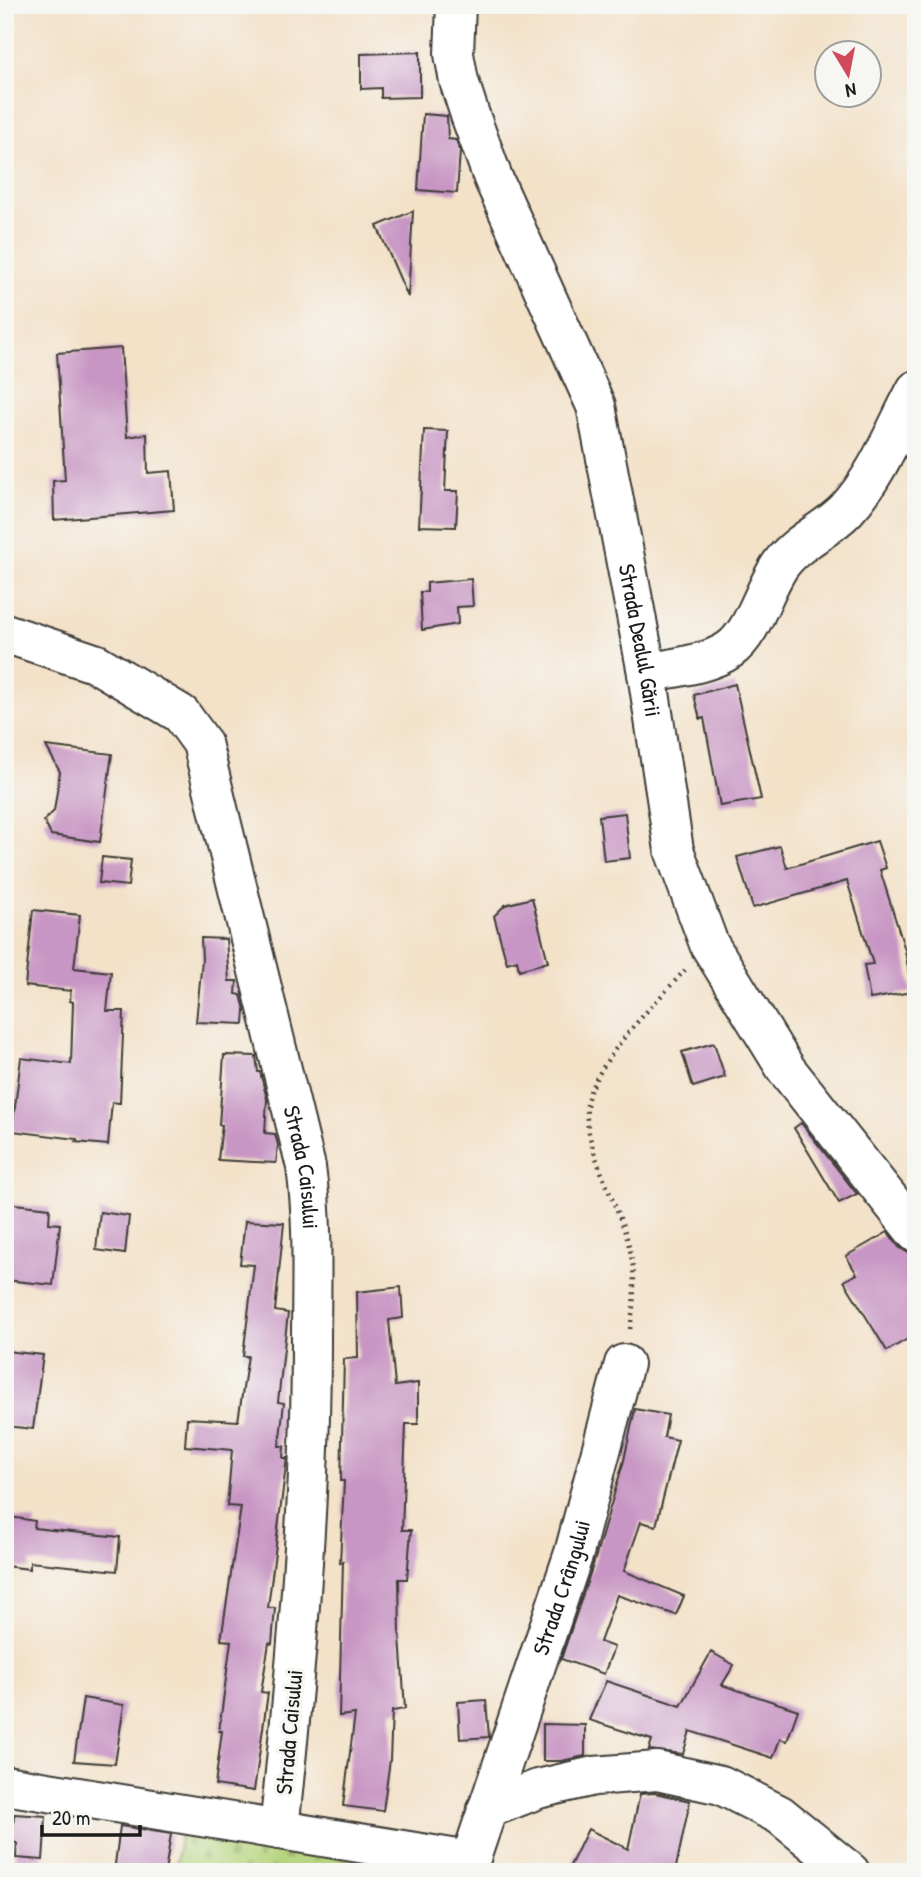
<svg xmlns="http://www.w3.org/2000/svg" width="921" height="1877" font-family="'Patrick Hand',sans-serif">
  <defs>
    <pattern id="cemetery-stones" width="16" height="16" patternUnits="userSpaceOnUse" patternTransform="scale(1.75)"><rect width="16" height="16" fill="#b5d47c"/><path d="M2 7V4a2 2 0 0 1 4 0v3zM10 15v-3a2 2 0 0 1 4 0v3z" fill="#9bb56b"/></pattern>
  </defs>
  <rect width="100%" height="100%" fill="#f6f6f2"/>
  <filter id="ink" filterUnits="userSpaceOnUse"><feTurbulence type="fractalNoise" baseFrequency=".0143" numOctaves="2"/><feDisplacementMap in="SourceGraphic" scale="14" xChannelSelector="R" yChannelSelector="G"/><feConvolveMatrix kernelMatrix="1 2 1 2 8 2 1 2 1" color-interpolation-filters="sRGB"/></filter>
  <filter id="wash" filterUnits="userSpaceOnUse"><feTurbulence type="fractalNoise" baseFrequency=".00686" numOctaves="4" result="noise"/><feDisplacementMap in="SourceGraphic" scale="28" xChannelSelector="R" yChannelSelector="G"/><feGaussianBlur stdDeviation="1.57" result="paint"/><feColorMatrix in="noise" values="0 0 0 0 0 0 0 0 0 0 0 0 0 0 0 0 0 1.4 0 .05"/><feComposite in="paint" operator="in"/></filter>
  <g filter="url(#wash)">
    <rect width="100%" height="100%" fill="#f3e1c8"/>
    <!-- cemetery -->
    <path fill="url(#cemetery-stones)" stroke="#68784c" stroke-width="2" d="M 181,1829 L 276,1844 L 407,1872 L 175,1872 Z"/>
    <g id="blocks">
      <!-- building -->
      <g fill="#c896c4">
        <path d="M 420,52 L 420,97 L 381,98 L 381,88 L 361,89 L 361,54 Z"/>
        <path d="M 423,114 L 447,116 L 448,139 L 456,140 L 460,151 L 457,193 L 418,190 Z"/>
        <path d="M 413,211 L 408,297 L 377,226 Z"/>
        <path d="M 121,348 L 127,437 L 147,434 L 148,473 L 171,471 L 174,510 L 54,520 L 53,481 L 65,480 L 57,353 Z"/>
        <path d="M 424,430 L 448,431 L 445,491 L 458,491 L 456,527 L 419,526 Z"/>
        <path d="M 471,579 L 473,606 L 457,607 L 458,624 L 422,630 L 420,592 L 427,592 L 427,583 Z"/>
        <path d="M 735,684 L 761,799 L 720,806 L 704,718 L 700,719 L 694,695 Z"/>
        <path d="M 46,746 L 112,754 L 100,842 L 51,835 L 44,821 L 54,811 L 60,772 Z"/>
        <path d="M 625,813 L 630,858 L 604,861 L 599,816 Z"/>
        <path d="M 877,841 L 886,868 L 880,870 L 905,950 L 912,992 L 870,999 L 864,965 L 873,964 L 847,881 L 753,908 L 737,857 L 780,846 L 787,868 Z"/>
        <path d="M 102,857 L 131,860 L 128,886 L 99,883 Z"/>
        <path d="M 532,898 L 548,962 L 519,970 L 517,960 L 507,963 L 494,916 L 505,905 Z"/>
        <path d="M 33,910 L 80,915 L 74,968 L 111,972 L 107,1011 L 124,1011 L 120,1103 L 112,1102 L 108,1145 L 76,1142 L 77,1139 L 12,1131 L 21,1058 L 71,1064 L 73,1002 L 70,1001 L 71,989 L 71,991 L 25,986 Z"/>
        <path d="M 201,938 L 226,939 L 229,981 L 237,981 L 236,994 L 241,995 L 245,1010 L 244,1024 L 196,1022 L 202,960 Z"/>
        <path d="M 714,1043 L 725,1077 L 693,1087 L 682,1052 Z"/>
        <path d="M 224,1055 L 256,1056 L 258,1072 L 260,1072 L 267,1099 L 265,1133 L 275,1134 L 278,1145 L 276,1163 L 218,1160 L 222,1125 L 219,1125 Z"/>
        <path d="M 801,1123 L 857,1194 L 839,1203 L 794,1128 Z"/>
        <path d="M 5,1203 L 50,1208 L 49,1223 L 60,1224 L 53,1285 L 5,1280 Z"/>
        <path d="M 100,1212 L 129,1216 L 125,1254 L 96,1250 Z"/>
        <path d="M 245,1221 L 284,1223 L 275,1311 L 288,1313 L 278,1402 L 284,1403 L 279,1446 L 284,1446 L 283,1458 L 287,1458 L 286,1465 L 268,1608 L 275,1608 L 272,1644 L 269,1643 L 261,1692 L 268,1693 L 254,1791 L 215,1785 L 222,1731 L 219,1731 L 231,1641 L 221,1640 L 241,1507 L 227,1506 L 232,1450 L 185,1446 L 187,1418 L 238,1421 L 248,1356 L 243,1356 L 254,1265 L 240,1264 Z"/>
        <path d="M 888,1232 L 899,1247 L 910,1254 L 916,1263 L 916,1334 L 887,1351 L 844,1281 L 857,1274 L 846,1256 Z"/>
        <path d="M 401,1287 L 403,1318 L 389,1320 L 395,1386 L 418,1383 L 418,1424 L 406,1424 L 402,1530 L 411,1530 L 407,1579 L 399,1579 L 400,1636 L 405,1709 L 392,1711 L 390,1760 L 383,1811 L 343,1806 L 355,1714 L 339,1716 L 343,1562 L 340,1563 L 344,1481 L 341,1481 L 344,1359 L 358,1358 L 357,1292 Z"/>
        <path d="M 5,1351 L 43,1355 L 33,1429 L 5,1426 Z"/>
        <path d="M 635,1409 L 668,1415 L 664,1437 L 678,1440 L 656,1526 L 641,1522 L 624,1571 L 684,1596 L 676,1615 L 617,1595 L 600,1642 L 614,1647 L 604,1674 L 561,1659 L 595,1559 L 624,1460 Z"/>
        <path d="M 5,1516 L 35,1521 L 34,1528 L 120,1537 L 117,1571 L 30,1562 L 30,1569 L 5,1566 Z"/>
        <path d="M 711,1652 L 734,1665 L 722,1685 L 798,1710 L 787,1741 L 780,1739 L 773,1758 L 690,1731 L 683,1754 L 649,1750 L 652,1740 L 589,1720 L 606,1681 L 681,1706 Z"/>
        <path d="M 83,1698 L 124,1705 L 115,1764 L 74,1761 Z"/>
        <path d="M 486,1700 L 489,1737 L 460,1739 L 458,1702 Z"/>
        <path d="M 543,1724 L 585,1725 L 585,1756 L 561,1761 L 543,1761 Z"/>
        <path d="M 655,1793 L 690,1801 L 675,1872 L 567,1872 L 588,1829 L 628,1849 L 640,1794 Z"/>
        <path d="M 14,1814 L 46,1816 L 43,1860 L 16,1858 L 17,1843 L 12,1842 Z"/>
        <path d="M 120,1826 L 171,1834 L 165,1872 L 114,1872 Z"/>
      </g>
    </g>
  </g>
  <g filter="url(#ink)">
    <use href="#blocks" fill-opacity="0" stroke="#3c3a36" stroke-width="2"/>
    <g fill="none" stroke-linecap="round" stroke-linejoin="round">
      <!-- minor casing -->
      <g stroke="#3c3a36" stroke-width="42">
        <g id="minor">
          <path id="s1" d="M 456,5 L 454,54 L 459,81 L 470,115 L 493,178 L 596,406 L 647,673 L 674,850 L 709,944 L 786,1069 L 916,1233"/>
          <path id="s2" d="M 5,633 L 97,664 L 181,714 L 202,743 L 306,1167 C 314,1225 311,1284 311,1342 C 311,1505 296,1668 279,1830"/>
          <path d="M 647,673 C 671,668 709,664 729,650 C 754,633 763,589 781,564 C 798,541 827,530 846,510 C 877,477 895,429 916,390"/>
          <path d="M 5,1785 L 470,1861"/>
          <path d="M 487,1809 L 538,1789 L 594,1776 L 657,1771 L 721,1785 L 780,1815 L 850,1872"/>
          <path id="s3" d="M 464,1872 L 470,1861 L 574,1553 L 624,1364"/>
        </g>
      </g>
      <!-- path -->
      <path stroke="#3c3a36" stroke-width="4.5" stroke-dasharray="2 5" stroke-linecap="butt" d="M 630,1329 C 634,1304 636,1280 631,1255 C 623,1206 570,1132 592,1087 C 614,1042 652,1007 685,970"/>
      <!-- minor -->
      <use href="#minor" stroke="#fff" stroke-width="38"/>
    </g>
  </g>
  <g text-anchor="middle" stroke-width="7" stroke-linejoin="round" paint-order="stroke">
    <!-- street labels -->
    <g font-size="23" fill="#1c1c1c" stroke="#f6f6f2">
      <text dy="8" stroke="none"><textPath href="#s1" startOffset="668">Strada Dealul Gării</textPath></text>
      <text dy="8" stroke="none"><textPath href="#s2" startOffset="667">Strada Caisului</textPath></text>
      <text dy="8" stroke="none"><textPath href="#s3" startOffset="301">Strada Crângului</textPath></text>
      <text transform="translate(289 1732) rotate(-85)" y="8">Strada Caisului</text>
    </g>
  </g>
  <!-- margin -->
  <rect width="921" height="1877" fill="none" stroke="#f6f6f2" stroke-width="28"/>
  <!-- north arrow -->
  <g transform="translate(848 74) rotate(170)"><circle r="33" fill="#f6f6f2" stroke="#9f9f9c" stroke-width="2"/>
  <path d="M0-5L12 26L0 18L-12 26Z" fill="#d1495b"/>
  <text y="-10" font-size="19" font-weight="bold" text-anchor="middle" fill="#1c1c1c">N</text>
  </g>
  <!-- scale -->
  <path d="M42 1825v10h98v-10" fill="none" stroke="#1c1c1c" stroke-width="3.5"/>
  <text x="52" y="1825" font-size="21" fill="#1c1c1c" stroke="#f6f6f2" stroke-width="5" paint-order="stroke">20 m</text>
</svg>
